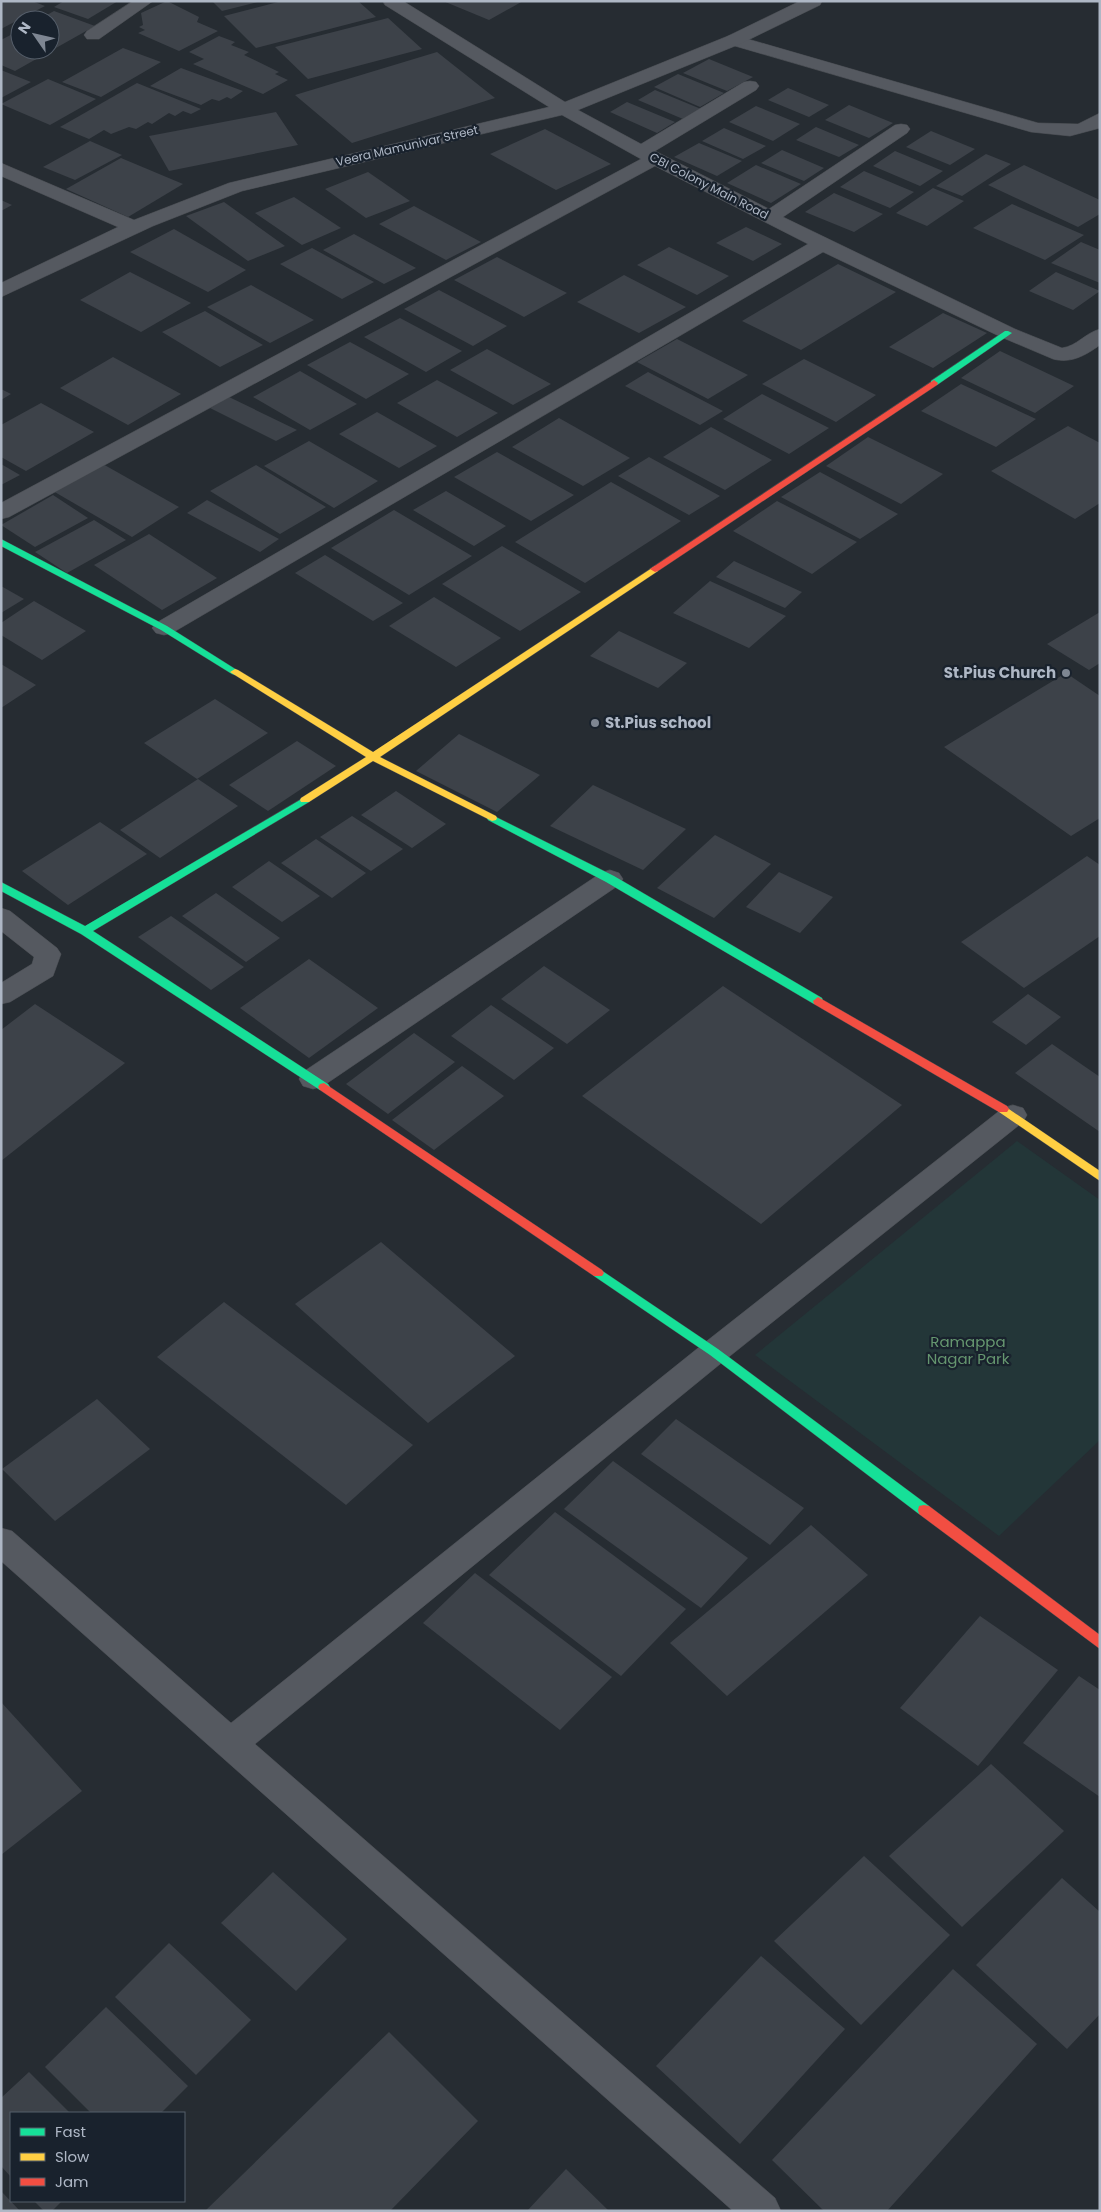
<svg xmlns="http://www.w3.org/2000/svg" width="1101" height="2212" font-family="Poppins,sans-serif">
  <rect width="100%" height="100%" fill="#262c32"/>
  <!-- green -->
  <path fill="#233638" d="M 1017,1141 L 1100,1200 L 1100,1440 L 999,1536 L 755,1355 Z"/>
  <!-- building -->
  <g fill="#3d4249">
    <path d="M 1,1 L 32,1 L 45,6 L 1,29 Z"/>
    <path d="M 64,1 L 118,1 L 88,19 L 54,7 Z"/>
    <path d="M 167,1 L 199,17 L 197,22 L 218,31 L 179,51 L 138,33 L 145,30 L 139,27 L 143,25 L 141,13 Z"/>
    <path d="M 212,1 L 258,1 L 258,2 L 222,11 Z"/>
    <path d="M 282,1 L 358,1 L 376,17 L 256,48 L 224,16 Z"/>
    <path d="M 443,1 L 523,1 L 489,20 Z"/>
    <path d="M 54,11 L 95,26 L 15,71 L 1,65 L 1,40 L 20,30 L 20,50 L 50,50 L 50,20 L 38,20 Z"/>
    <path d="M 388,18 L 422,49 L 308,79 L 275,47 Z"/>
    <path d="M 219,36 L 235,42 L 231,45 L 249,52 L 244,55 L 279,72 L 275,74 L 288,80 L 263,94 L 193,64 L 204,59 L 189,52 Z"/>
    <path d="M 123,48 L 161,62 L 101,97 L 62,82 Z"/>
    <path d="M 437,52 L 495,98 L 352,143 L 295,95 Z"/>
    <path d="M 709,59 L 753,77 L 727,91 L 683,73 Z"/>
    <path d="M 181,68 L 243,91 L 231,99 L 227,97 L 219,101 L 212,99 L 201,105 L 150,86 Z"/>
    <path d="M 1,70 L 31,82 L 1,98 Z"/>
    <path d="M 678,74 L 724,93 L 700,107 L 654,87 Z"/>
    <path d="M 48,79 L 96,99 L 50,125 L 1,104 Z"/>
    <path d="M 137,83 L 201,109 L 191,114 L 183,111 L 175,116 L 169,113 L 152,124 L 148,122 L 136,129 L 129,127 L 111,134 L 104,130 L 89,139 L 60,127 Z"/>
    <path d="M 788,88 L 829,105 L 809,117 L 768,100 Z"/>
    <path d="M 655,90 L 701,109 L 683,119 L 638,100 Z"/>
    <path d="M 627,102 L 675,122 L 657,133 L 610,112 Z"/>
    <path d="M 849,105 L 893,123 L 869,138 L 825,120 Z"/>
    <path d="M 756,106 L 800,124 L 773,141 L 729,122 Z"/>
    <path d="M 276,112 L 298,145 L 169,171 L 149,136 Z"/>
    <path d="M 816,127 L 859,145 L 839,157 L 796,140 Z"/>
    <path d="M 724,128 L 766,146 L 743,159 L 702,141 Z"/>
    <path d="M 545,129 L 611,164 L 556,190 L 490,154 Z"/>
    <path d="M 931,131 L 975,149 L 950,165 L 906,147 Z"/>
    <path d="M 90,141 L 122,155 L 75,180 L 43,167 Z"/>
    <path d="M 699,143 L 742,161 L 717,176 L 674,157 Z"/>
    <path d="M 782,150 L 824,168 L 804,181 L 761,163 Z"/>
    <path d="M 895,151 L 943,171 L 920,186 L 873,166 Z"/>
    <path d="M 986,154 L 1011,164 L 962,196 L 936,186 Z"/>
    <path d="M 121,158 L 183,184 L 128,217 L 66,189 Z"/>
    <path d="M 756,165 L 801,184 L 771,203 L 727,183 Z"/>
    <path d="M 1024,165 L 1100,200 L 1100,214 L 1078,227 L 988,185 Z"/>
    <path d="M 864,171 L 914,192 L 890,208 L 840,187 Z"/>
    <path d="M 368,172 L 410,201 L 366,218 L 325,189 Z"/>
    <path d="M 933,188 L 964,201 L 927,226 L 896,213 Z"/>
    <path d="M 834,193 L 883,214 L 854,232 L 805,212 Z"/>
    <path d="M 294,197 L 341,228 L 302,245 L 255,213 Z"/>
    <path d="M 1,200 L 12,205 L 1,211 Z"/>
    <path d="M 224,202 L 285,246 L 248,261 L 186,216 Z"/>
    <path d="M 1012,204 L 1084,235 L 1045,260 L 973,228 Z"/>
    <path d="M 414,206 L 481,242 L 446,260 L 379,224 Z"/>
    <path d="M 746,227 L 782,244 L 753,261 L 716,243 Z"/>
    <path d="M 174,229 L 246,270 L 208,292 L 130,252 Z"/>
    <path d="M 354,234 L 416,268 L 384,284 L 323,250 Z"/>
    <path d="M 1081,242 L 1100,250 L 1100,283 L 1051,263 Z"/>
    <path d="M 669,247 L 729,276 L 697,295 L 637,265 Z"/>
    <path d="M 312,248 L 374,282 L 342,299 L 280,264 Z"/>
    <path d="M 497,257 L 567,293 L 524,317 L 454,280 Z"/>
    <path d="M 838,264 L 896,292 L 801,350 L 742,321 Z"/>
    <path d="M 130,272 L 191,303 L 141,332 L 80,300 Z"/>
    <path d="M 1056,272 L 1100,291 L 1073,310 L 1029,291 Z"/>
    <path d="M 624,275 L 686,307 L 639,333 L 577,302 Z"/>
    <path d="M 251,285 L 314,320 L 270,343 L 207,307 Z"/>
    <path d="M 439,290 L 507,326 L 473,346 L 404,309 Z"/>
    <path d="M 205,311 L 263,345 L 220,367 L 162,332 Z"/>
    <path d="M 943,313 L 987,333 L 933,368 L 889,347 Z"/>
    <path d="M 400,318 L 462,351 L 426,372 L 364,337 Z"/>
    <path d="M 677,339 L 748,375 L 708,399 L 637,362 Z"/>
    <path d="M 350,342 L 409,374 L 366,399 L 307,365 Z"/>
    <path d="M 487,349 L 551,384 L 513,405 L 450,370 Z"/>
    <path d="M 1000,351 L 1074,386 L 1035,413 L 961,378 Z"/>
    <path d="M 113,357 L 181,394 L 128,425 L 60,388 Z"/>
    <path d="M 804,359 L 876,395 L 836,422 L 762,384 Z"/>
    <path d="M 300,371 L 357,404 L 310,430 L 253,397 Z"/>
    <path d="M 648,372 L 723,411 L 700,425 L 625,386 Z"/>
    <path d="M 437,380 L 498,413 L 457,437 L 397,403 Z"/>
    <path d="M 961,384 L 1036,419 L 996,447 L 921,411 Z"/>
    <path d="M 1,389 L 11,394 L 1,400 Z"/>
    <path d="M 762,394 L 829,428 L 789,454 L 723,419 Z"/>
    <path d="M 229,397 L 297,430 L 276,441 L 210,408 Z"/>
    <path d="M 41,403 L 94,432 L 26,471 L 1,457 L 1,425 Z"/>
    <path d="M 377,412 L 437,446 L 399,468 L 339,434 Z"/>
    <path d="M 559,418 L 630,458 L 583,486 L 512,447 Z"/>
    <path d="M 1068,426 L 1100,443 L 1100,503 L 1075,519 L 991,471 Z"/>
    <path d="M 711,427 L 772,460 L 725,490 L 663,457 Z"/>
    <path d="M 868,437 L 943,474 L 901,504 L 826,466 Z"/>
    <path d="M 309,441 L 378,481 L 334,508 L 264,466 Z"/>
    <path d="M 497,452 L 574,495 L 531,521 L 454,477 Z"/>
    <path d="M 649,457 L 720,496 L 689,515 L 618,476 Z"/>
    <path d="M 101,463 L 179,507 L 132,537 L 53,491 Z"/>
    <path d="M 1,464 L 20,475 L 1,485 Z"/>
    <path d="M 256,465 L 326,507 L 280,534 L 210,491 Z"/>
    <path d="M 820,472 L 898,514 L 860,539 L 781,497 Z"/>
    <path d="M 611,482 L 681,521 L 585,583 L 515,542 Z"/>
    <path d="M 446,491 L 506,526 L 474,546 L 413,510 Z"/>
    <path d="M 53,495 L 88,518 L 35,547 L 1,525 Z"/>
    <path d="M 207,500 L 279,539 L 260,552 L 187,513 Z"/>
    <path d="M 777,501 L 857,542 L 812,574 L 733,531 Z"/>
    <path d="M 394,510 L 472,556 L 409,595 L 331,548 Z"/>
    <path d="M 94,520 L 126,540 L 67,573 L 35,552 Z"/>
    <path d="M 149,534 L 217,578 L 162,610 L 94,565 Z"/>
    <path d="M 502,546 L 581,592 L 520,631 L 442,584 Z"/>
    <path d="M 325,555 L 403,603 L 373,621 L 295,573 Z"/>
    <path d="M 734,561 L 802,592 L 785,608 L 716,577 Z"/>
    <path d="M 710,581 L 786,616 L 749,648 L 673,613 Z"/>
    <path d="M 1,586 L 24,599 L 1,613 Z"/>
    <path d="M 434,597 L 501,638 L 456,667 L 389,626 Z"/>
    <path d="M 34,601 L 86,631 L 42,660 L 1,635 L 1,623 Z"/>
    <path d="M 1100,612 L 1100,663 L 1089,670 L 1047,644 Z"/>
    <path d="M 619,631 L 687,663 L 658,688 L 590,656 Z"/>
    <path d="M 1,664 L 36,685 L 1,708 Z"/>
    <path d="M 1066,673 L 1100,696 L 1100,818 L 1071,836 L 944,747 Z"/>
    <path d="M 215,699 L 268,733 L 197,779 L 144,743 Z"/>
    <path d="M 459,734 L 540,775 L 497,812 L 416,771 Z"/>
    <path d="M 297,741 L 336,766 L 268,811 L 229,785 Z"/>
    <path d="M 198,779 L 238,806 L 160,858 L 120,830 Z"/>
    <path d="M 593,785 L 686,829 L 643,870 L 550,826 Z"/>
    <path d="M 396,791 L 446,824 L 412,848 L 361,815 Z"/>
    <path d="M 352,816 L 403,849 L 371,871 L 320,837 Z"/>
    <path d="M 100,822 L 147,854 L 68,905 L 22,871 Z"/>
    <path d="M 715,835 L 771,864 L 714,918 L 657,888 Z"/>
    <path d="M 316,839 L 366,873 L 332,898 L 281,863 Z"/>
    <path d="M 1087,856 L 1100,865 L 1100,936 L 1024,988 L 961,942 Z"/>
    <path d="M 269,861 L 320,896 L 282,922 L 232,887 Z"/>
    <path d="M 779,872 L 833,897 L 800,933 L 746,907 Z"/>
    <path d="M 216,893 L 280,938 L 246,962 L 182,916 Z"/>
    <path d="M 171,916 L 244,967 L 211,990 L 138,937 Z"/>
    <path d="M 309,959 L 378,1008 L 309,1058 L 240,1008 Z"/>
    <path d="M 544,966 L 610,1010 L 567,1044 L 501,999 Z"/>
    <path d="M 723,986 L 902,1105 L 761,1224 L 582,1096 Z"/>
    <path d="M 1028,994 L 1061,1017 L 1026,1045 L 992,1022 Z"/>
    <path d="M 35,1004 L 125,1063 L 1,1161 L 1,1030 Z"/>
    <path d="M 491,1005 L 554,1048 L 514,1080 L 451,1036 Z"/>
    <path d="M 414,1033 L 455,1062 L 388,1114 L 346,1084 Z"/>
    <path d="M 1052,1044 L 1100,1077 L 1100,1132 L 1015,1073 Z"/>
    <path d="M 462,1066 L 504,1096 L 434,1150 L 392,1120 Z"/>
    <path d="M 381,1242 L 515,1356 L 428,1423 L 295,1304 Z"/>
    <path d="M 224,1302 L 413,1445 L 346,1505 L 157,1357 Z"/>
    <path d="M 97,1399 L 150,1449 L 55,1521 L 2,1469 Z"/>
    <path d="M 676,1419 L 804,1508 L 770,1545 L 641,1454 Z"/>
    <path d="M 613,1461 L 748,1558 L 701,1608 L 564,1509 Z"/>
    <path d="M 555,1512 L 686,1609 L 621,1676 L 489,1575 Z"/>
    <path d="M 811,1525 L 868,1575 L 727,1696 L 670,1643 Z"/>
    <path d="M 475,1573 L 612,1677 L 560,1730 L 423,1623 Z"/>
    <path d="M 980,1616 L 1058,1670 L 978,1766 L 900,1708 Z"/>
    <path d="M 1079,1676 L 1100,1690 L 1100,1797 L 1023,1743 Z"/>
    <path d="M 1,1702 L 82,1791 L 1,1855 Z"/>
    <path d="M 991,1764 L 1064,1831 L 962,1927 L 889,1856 Z"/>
    <path d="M 864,1856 L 950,1935 L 861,2025 L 774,1941 Z"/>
    <path d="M 273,1872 L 347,1939 L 296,1991 L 221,1923 Z"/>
    <path d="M 1062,1878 L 1100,1912 L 1100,2014 L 1067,2049 L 976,1965 Z"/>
    <path d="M 169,1943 L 251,2020 L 196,2075 L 115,1997 Z"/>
    <path d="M 761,1956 L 845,2029 L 740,2144 L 656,2066 Z"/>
    <path d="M 953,1969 L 1037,2044 L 887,2211 L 824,2211 L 772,2160 Z"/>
    <path d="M 106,2007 L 188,2086 L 161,2113 L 91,2113 L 45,2067 Z"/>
    <path d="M 389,2032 L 478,2121 L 390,2211 L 205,2211 Z"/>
    <path d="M 29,2072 L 70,2113 L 11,2113 L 11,2177 L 1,2166 L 1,2098 Z"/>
    <path d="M 566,2169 L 609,2211 L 527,2211 Z"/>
    <path d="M 1,2191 L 20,2211 L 1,2211 Z"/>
    <path d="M 34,2201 L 62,2201 L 52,2211 L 44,2211 Z"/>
  </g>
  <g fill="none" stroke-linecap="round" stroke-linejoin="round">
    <!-- lane casing -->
    <g stroke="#44484d" stroke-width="1">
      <path id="lane" d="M 734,35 L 1038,123 L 1078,124 L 1100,113 L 1100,128 L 1070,136 L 1031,132 L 728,44 L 725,40 L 728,36 Z"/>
    </g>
    <!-- street casing -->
    <g stroke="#44484d" stroke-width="1">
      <g id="street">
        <path d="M 133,1 L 153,1 L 99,39 L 87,39 L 84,35 L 87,31 Z"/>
        <path d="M 383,1 L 403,1 L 565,102 L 728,36 L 800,1 L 822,1 L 820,5 L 740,44 L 578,110 L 641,144 L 744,82 L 750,81 L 756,82 L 759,86 L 756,90 L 655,151 L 769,209 L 895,125 L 901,124 L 907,125 L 910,129 L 907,133 L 783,217 L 1015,329 L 1062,348 C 1077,346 1085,333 1100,329 L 1100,345 C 1086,355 1071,364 1053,359 L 1001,337 L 823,252 L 172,633 L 164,635 L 156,633 L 152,628 L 156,623 L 808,244 L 655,166 L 9,517 L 1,519 L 1,503 L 641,159 L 562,115 L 242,191 L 153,226 L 1,297 L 1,283 L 118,227 L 1,176 L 1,163 L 134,220 L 229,183 L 549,107 L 385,5 Z"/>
        <path d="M 610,870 L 619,873 L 623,879 L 619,885 L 323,1086 L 313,1089 L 303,1086 L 299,1079 L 303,1072 L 601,873 Z"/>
        <path d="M 1,908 L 10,911 L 57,948 L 61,954 L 53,976 L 10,1002 L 1,1004 L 1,983 L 32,964 L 34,957 L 1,931 Z"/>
        <path d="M 1013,1105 L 1023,1108 L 1027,1115 L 1023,1122 L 725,1360 L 255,1744 L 775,2198 L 781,2211 L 733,2211 L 1,1561 L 1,1528 L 12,1531 L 231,1723 L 703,1344 L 1003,1108 Z"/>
      </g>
    </g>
    <!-- fast casing -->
    <g stroke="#44484d" stroke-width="1">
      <g id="fast">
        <path d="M 1005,331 L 1008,331 L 1012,333 L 937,385 L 931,385 L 931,381 Z"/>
        <path d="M 1,539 L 167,626 L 240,672 L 235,675 L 232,674 L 161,630 L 1,546 Z"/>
        <path d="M 305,797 L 309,798 L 310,800 L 309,802 L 93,931 L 328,1084 L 330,1087 L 328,1090 L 320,1090 L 81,934 L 1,891 L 1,882 L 85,926 Z"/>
        <path d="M 492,815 L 614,876 L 822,998 L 823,1001 L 822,1004 L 814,1004 L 606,882 L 488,820 L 487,818 L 488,816 Z"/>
        <path d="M 598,1268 L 718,1349 L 929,1506 L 930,1510 L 929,1514 L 924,1515 L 919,1514 L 710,1355 L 594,1276 L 592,1273 L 594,1270 Z"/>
      </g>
    </g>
    <!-- slow casing -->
    <g stroke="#44484d" stroke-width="1">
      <g id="slow">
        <path d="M 655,566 L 658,567 L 658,571 L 380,757 L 496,816 L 497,818 L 496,820 L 492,821 L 373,761 L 309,802 L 301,802 L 300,800 L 301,798 L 366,757 L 230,672 L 235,669 L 238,670 L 373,752 Z"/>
        <path d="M 1003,1105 L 1100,1171 L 1100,1181 L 999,1112 L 997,1109 Z"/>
      </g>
    </g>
    <!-- jam casing -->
    <g stroke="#44484d" stroke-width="1">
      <g id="jam">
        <path d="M 934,380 L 938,383 L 937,385 L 658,571 L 655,572 L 650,569 Z"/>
        <path d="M 818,997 L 1007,1106 L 1009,1109 L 1007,1112 L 999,1112 L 814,1004 L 813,1001 Z"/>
        <path d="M 324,1083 L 602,1270 L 604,1273 L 602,1276 L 594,1276 L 320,1090 L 318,1087 L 320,1084 Z"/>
        <path d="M 924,1505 L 929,1506 L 1100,1635 L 1100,1649 L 919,1514 L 918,1510 L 919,1506 Z"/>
      </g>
    </g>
    <!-- lane -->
    <use href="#lane" fill="#555960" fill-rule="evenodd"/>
    <!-- street -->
    <use href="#street" fill="#555960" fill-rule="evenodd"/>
    <!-- fast -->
    <use href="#fast" fill="#16e098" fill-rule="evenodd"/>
    <!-- slow -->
    <use href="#slow" fill="#ffcf43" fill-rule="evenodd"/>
    <!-- jam -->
    <use href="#jam" fill="#f24e42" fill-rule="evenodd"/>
  </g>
  <!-- markers -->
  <g fill="#7e8692" stroke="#19222d" stroke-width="2">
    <circle cx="1066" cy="673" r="5"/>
    <circle cx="595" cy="723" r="5"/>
  </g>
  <g text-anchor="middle" stroke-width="4.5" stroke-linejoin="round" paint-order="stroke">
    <!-- far-street labels -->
    <g font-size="12" fill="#aeb7c5" stroke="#19222d">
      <text transform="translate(407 146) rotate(-13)" y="4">Veera Mamunivar Street</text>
      <text transform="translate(709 186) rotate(27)" y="4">CBI Colony Main Road</text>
    </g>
    <!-- poi labels -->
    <g font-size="15" font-weight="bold" fill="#aeb7c5" stroke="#19222d" text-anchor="end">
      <text x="1056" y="678">St.Pius Church</text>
      <text x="605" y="728" text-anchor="start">St.Pius school</text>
    </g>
    <!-- park labels -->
    <g font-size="15" fill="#65966f" stroke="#19222d">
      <text x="968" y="1347">Ramappa<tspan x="968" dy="17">Nagar Park</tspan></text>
    </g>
  </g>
  <!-- border -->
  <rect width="1101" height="2212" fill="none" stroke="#aeb7c5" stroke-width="5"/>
  <!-- legend -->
  <rect x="10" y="2112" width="175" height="90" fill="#19222d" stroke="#555e6a"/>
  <rect x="20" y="2128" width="25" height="8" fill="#16e098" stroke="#555e6a"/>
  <text x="55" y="2137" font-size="15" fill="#aeb7c5">Fast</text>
  <rect x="20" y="2153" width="25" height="8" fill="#ffcf43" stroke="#555e6a"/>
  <text x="55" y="2162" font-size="15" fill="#aeb7c5">Slow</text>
  <rect x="20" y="2178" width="25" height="8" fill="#f24e42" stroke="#555e6a"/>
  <text x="55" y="2187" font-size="15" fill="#aeb7c5">Jam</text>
  <!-- north arrow -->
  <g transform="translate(35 35) rotate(304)"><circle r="24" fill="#19222d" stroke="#555e6a"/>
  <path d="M0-4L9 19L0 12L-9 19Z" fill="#7e8692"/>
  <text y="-8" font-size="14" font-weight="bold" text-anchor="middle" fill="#aeb7c5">N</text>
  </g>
</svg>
